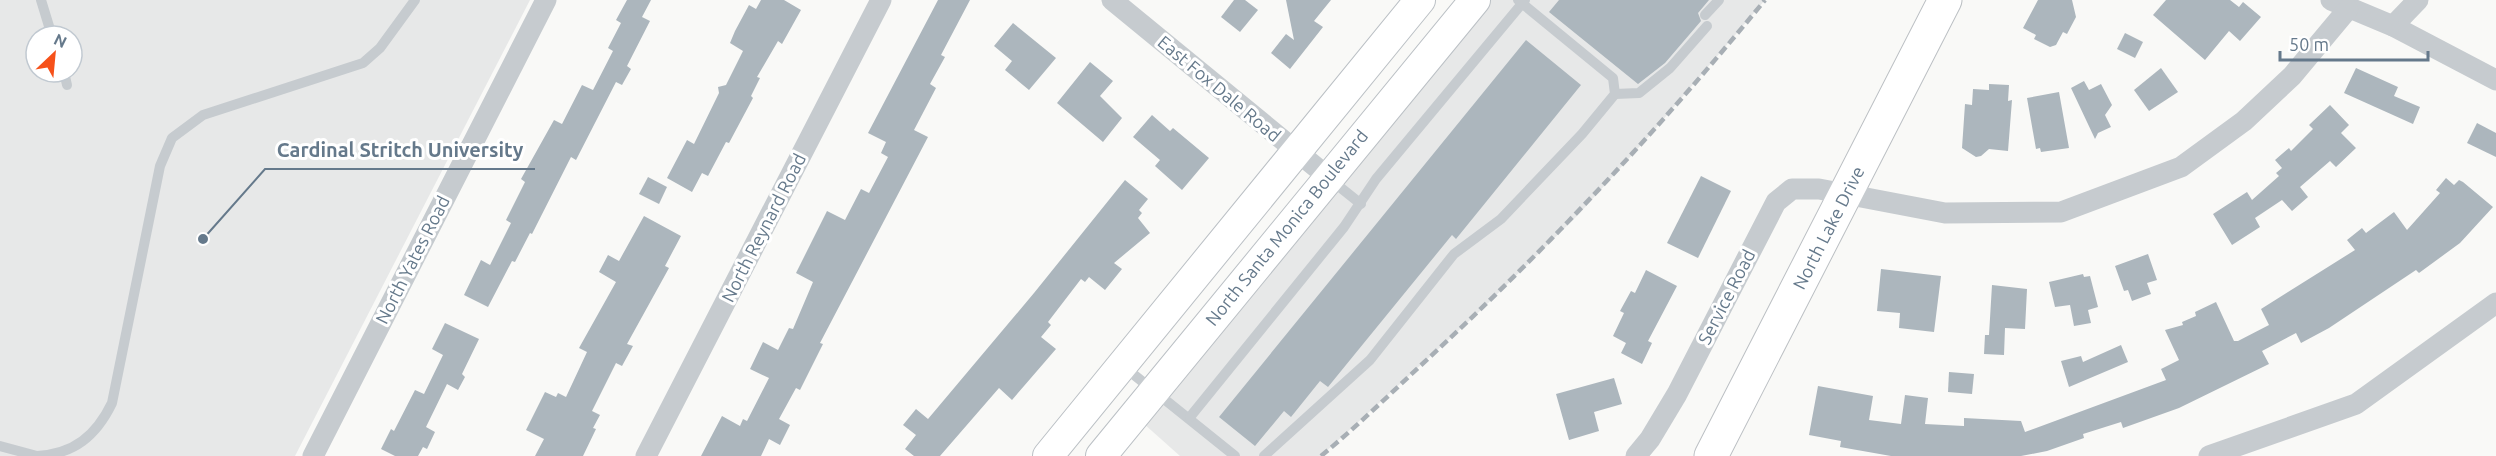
<svg xmlns="http://www.w3.org/2000/svg" width="2496" height="456" font-family="Ubuntu,sans-serif">
  <rect width="100%" height="100%" fill="#f9f9f7"/>
  <!-- built -->
  <g fill="#e7e8e8" fill-rule="evenodd">
    <path d="M 0,0 L 530,0 L 295,456 L 0,456 ZM 36,36 L 72,36 L 72,72 L 36,72 Z"/>
    <path d="M 1475,0 L 1765,0 L 1650,135 L 1579,214 L 1480,311 L 1321,456 L 1180,456 L 1134,415 Z"/>
  </g>
  <!-- building -->
  <g fill="#acb6bd">
    <path d="M 627,0 L 651,0 L 642,17 L 650,21 L 627,66 L 631,69 L 622,85 L 616,82 L 576,160 L 571,157 L 532,234 L 530,233 L 515,262 L 512,261 L 488,307 L 464,295 L 481,260 L 490,265 L 511,223 L 506,220 L 525,182 L 521,179 L 554,120 L 562,124 L 582,85 L 593,90 L 613,51 L 608,48 L 621,23 L 616,20 Z"/>
    <path d="M 761,0 L 784,0 L 801,10 L 782,44 L 778,41 L 757,77 L 760,78 L 751,96 L 753,98 L 729,143 L 726,142 L 708,176 L 702,173 L 692,192 L 667,178 L 687,140 L 694,144 L 719,93 L 718,87 L 726,85 L 743,51 L 730,43 L 735,31 L 749,5 L 756,9 Z"/>
    <path d="M 938,0 L 970,0 L 941,55 L 945,57 L 930,84 L 936,88 L 914,130 L 928,137 L 820,343 L 823,344 L 800,390 L 796,388 L 779,419 L 790,425 L 780,445 L 769,439 L 761,456 L 701,456 L 722,416 L 740,426 L 743,419 L 747,421 L 769,378 L 750,369 L 763,342 L 778,350 L 789,328 L 793,329 L 813,282 L 796,273 L 827,211 L 845,220 L 861,189 L 869,193 L 888,157 L 881,153 L 886,142 L 868,133 Z"/>
    <path d="M 1234,0 L 1245,0 L 1258,10 L 1240,32 L 1221,17 Z"/>
    <path d="M 1286,0 L 1331,0 L 1314,21 L 1323,27 L 1290,69 L 1271,53 L 1286,34 L 1294,40 Z"/>
    <path d="M 1559,0 L 1709,0 L 1698,13 L 1701,21 L 1665,63 L 1638,84 L 1549,12 Z"/>
    <path d="M 2038,0 L 2072,0 L 2076,17 L 2067,34 L 2063,32 L 2056,45 L 2050,47 L 2034,39 L 2036,35 L 2023,28 Z"/>
    <path d="M 2166,0 L 2230,0 L 2239,7 L 2243,2 L 2261,17 L 2240,41 L 2229,31 L 2205,60 L 2153,15 Z"/>
    <path d="M 1013,23 L 1056,58 L 1029,90 L 1005,70 L 1012,61 L 994,46 Z"/>
    <path d="M 2125,33 L 2143,42 L 2135,58 L 2117,49 Z"/>
    <path d="M 1526,40 L 1581,85 L 1456,239 L 1452,235 L 1328,387 L 1320,381 L 1291,417 L 1284,411 L 1255,446 L 1219,417 Z"/>
    <path d="M 1090,62 L 1113,81 L 1100,96 L 1122,118 L 1103,142 L 1057,103 Z"/>
    <path d="M 2161,68 L 2178,92 L 2149,111 L 2134,90 Z"/>
    <path d="M 2356,68 L 2398,87 L 2394,96 L 2420,107 L 2413,124 L 2344,93 Z"/>
    <path d="M 2084,81 L 2089,90 L 2101,84 L 2112,105 L 2105,115 L 2111,127 L 2098,133 L 2095,139 L 2071,88 Z"/>
    <path d="M 1989,84 L 2009,85 L 2008,101 L 2012,100 L 2008,151 L 1989,149 L 1981,156 L 1976,157 L 1962,148 L 1965,104 L 1972,105 L 1973,89 L 1989,90 Z"/>
    <path d="M 2059,92 L 2069,148 L 2041,152 L 2040,148 L 2036,149 L 2027,98 Z"/>
    <path d="M 2330,105 L 2349,125 L 2341,133 L 2356,148 L 2336,167 L 2330,161 L 2300,187 L 2308,197 L 2292,211 L 2282,200 L 2255,218 L 2260,227 L 2232,245 L 2213,214 L 2247,192 L 2252,200 L 2279,176 L 2276,173 L 2282,168 L 2275,160 L 2289,148 L 2291,151 L 2313,129 L 2309,125 Z"/>
    <path d="M 1152,115 L 1170,131 L 1173,128 L 1209,158 L 1182,190 L 1155,166 L 1160,160 L 1133,137 Z"/>
    <path d="M 2477,123 L 2496,133 L 2496,157 L 2467,143 Z"/>
    <path d="M 1701,176 L 1731,191 L 1698,258 L 1667,243 Z"/>
    <path d="M 648,177 L 667,187 L 659,204 L 639,194 Z"/>
    <path d="M 2446,178 L 2454,185 L 2459,180 L 2463,182 L 2493,207 L 2460,243 L 2419,273 L 2416,270 L 2329,328 L 2301,343 L 2296,333 L 2262,351 L 2269,364 L 2179,408 L 2123,428 L 2121,422 L 2083,434 L 2084,438 L 2047,451 L 2021,456 L 1891,456 L 1840,447 L 1841,441 L 1809,435 L 1818,386 L 1873,396 L 1869,420 L 1901,424 L 1905,395 L 1928,398 L 1925,424 L 1964,426 L 1964,418 L 2021,421 L 2025,432 L 2166,380 L 2161,369 L 2179,360 L 2165,330 L 2183,325 L 2182,322 L 2196,316 L 2195,312 L 2216,302 L 2234,341 L 2238,341 L 2269,325 L 2261,309 L 2355,250 L 2347,240 L 2362,228 L 2366,233 L 2394,212 L 2407,230 L 2440,193 L 2436,190 Z"/>
    <path d="M 1125,180 L 1148,199 L 1139,210 L 1142,213 L 1138,218 L 1150,233 L 1114,263 L 1122,269 L 1105,290 L 1089,277 L 1085,282 L 1081,279 L 1048,322 L 1051,325 L 1041,337 L 1056,349 L 1012,400 L 999,388 L 940,456 L 914,456 L 905,449 L 916,435 L 903,425 L 916,409 L 928,419 L 1034,293 Z"/>
    <path d="M 644,216 L 681,236 L 665,266 L 669,268 L 627,344 L 633,346 L 622,366 L 616,363 L 592,411 L 600,415 L 593,428 L 596,429 L 583,456 L 535,456 L 544,439 L 526,430 L 545,392 L 556,397 L 558,393 L 566,397 L 587,352 L 579,348 L 616,282 L 599,272 L 608,255 L 619,261 Z"/>
    <path d="M 2148,254 L 2157,280 L 2147,283 L 2151,294 L 2132,301 L 2128,290 L 2124,291 L 2115,266 Z"/>
    <path d="M 1881,269 L 1941,276 L 1934,332 L 1899,328 L 1900,313 L 1877,311 Z"/>
    <path d="M 1646,270 L 1677,286 L 1648,341 L 1652,343 L 1642,364 L 1621,353 L 1626,343 L 1613,336 L 1624,313 L 1620,311 L 1631,291 L 1635,293 Z"/>
    <path d="M 2083,274 L 2084,277 L 2090,276 L 2098,307 L 2088,310 L 2091,323 L 2074,326 L 2070,305 L 2055,307 L 2049,282 Z"/>
    <path d="M 1992,285 L 2027,289 L 2025,329 L 2005,328 L 2004,355 L 1984,354 L 1985,335 L 1989,335 Z"/>
    <path d="M 445,323 L 479,339 L 462,374 L 465,377 L 458,390 L 447,384 L 426,427 L 435,432 L 427,449 L 423,447 L 418,456 L 395,456 L 381,449 L 391,429 L 394,431 L 415,390 L 424,394 L 443,355 L 432,349 Z"/>
    <path d="M 2121,345 L 2128,362 L 2069,387 L 2061,361 L 2081,356 L 2083,362 Z"/>
    <path d="M 1949,372 L 1974,374 L 1972,394 L 1948,392 Z"/>
    <path d="M 1614,378 L 1622,404 L 1594,412 L 1599,431 L 1569,440 L 1556,394 Z"/>
  </g>
  <g fill="none" stroke-linecap="round" stroke-linejoin="round">
    <!-- secondary casing -->
    <g stroke="#bbc0c5" stroke-width="32">
      <g id="secondary">
        <path d="M 1048,456 L 1420,0"/>
        <path d="M 1101,456 L 1475,0"/>
      </g>
    </g>
    <!-- primary casing -->
    <g stroke="#bcc0c4" stroke-width="35">
      <path id="primary" d="M 1711,456 L 1945,0"/>
    </g>
    <!-- lane -->
    <g stroke="#c6cbcf" stroke-width="10">
      <path d="M 41,0 L 52,36"/>
      <path d="M 1705,15 L 1719,0"/>
      <path d="M 64,72 L 67,85"/>
      <path d="M 1615,94 L 1639,93 L 1670,68 L 1707,26"/>
      <path d="M 1331,180 L 1361,204"/>
      <path d="M 1123,366 L 1235,456"/>
      <path d="M 1190,417 L 1344,227 L 1376,179 L 1525,0"/>
      <path d="M 0,446 L 37,456"/>
      <path d="M 37,456 C 74,454 96,436 112,403 L 160,166 L 172,138 L 203,115 L 363,63 L 380,48 L 415,0"/>
      <path d="M 1264,456 L 1370,360 L 1454,254 L 1501,219 L 1582,134 L 1615,94 L 1613,78 L 1518,0"/>
    </g>
    <!-- street -->
    <g stroke="#c6cbcf" stroke-width="21">
      <path d="M 1112,0 L 1328,177"/>
      <path d="M 2331,0 L 2393,26 L 2496,80"/>
      <path d="M 2393,26 L 2418,0"/>
      <path d="M 313,456 L 546,0"/>
      <path d="M 646,456 L 881,0"/>
      <path d="M 1636,456 L 1650,439 L 1677,394 L 1776,202 L 1792,189 L 1819,189 L 1945,213 L 2061,212 L 2181,167 L 2244,121 L 2292,76 L 2348,9"/>
      <path d="M 2209,456 L 2356,404 L 2496,303"/>
    </g>
    <!-- secondary -->
    <use href="#secondary" stroke="#fff" stroke-width="30"/>
    <!-- primary -->
    <use href="#primary" stroke="#fff" stroke-width="33"/>
    <!-- rail -->
    <path stroke="#a8afb5" stroke-width="4.5" stroke-dasharray="9 4.5" stroke-linecap="butt" d="M 1321,456 C 1355,428 1387,397 1419,367 C 1543,253 1658,131 1765,0"/>
  </g>
  <g text-anchor="middle" stroke-width="6" stroke-linejoin="round" paint-order="stroke">
    <!-- street labels -->
    <g font-size="18" fill="#65798b" stroke="#fff">
      <text transform="translate(1219 89) rotate(40)" y="6">East Fox Dale Road</text>
      <text transform="translate(764 228) rotate(-63)" y="6">North Reynard Road</text>
      <text transform="translate(1287 228) rotate(-51)" y="6">North Santa Monica Boulevard</text>
      <text transform="translate(1829 228) rotate(-63)" y="6">North Lake Drive</text>
      <text transform="translate(413 260) rotate(-63)" y="6">North Yates Road</text>
      <text transform="translate(1727 297) rotate(-63)" y="6">Service Road</text>
    </g>
  </g>
  <!-- callouts -->
  <path fill="none" stroke="#65798b" stroke-width="2" d="M203 239L265 169H535"/>
  <circle fill="#65798b" stroke="#fff" stroke-width="2" cx="203" cy="239" r="6"/>
  <g font-size="20" text-anchor="middle" font-weight="bold" fill="#65798b" stroke="#fff" stroke-width="6" stroke-linejoin="round" paint-order="stroke">
    <text x="400" y="157">Cardinal Stritch University</text>
  </g>
  <!-- north arrow -->
  <g transform="translate(54 54) rotate(26)"><circle r="28" fill="#ffffff" stroke="#c1c9d1" stroke-width="1.5"/>
  <path d="M0-4.5L10 22L0 15L-10 22Z" fill="#f6511a"/>
  <text y="-9" font-size="16" font-weight="bold" text-anchor="middle" fill="#65798b">N</text>
  </g>
  <!-- scale -->
  <path d="M2280 51v9h148v-9" fill="none" stroke="#65798b" stroke-width="3"/>
  <text x="2289" y="51" font-size="18" fill="#65798b" stroke="#ffffff" stroke-width="4.5" paint-order="stroke">50 m</text>
</svg>
